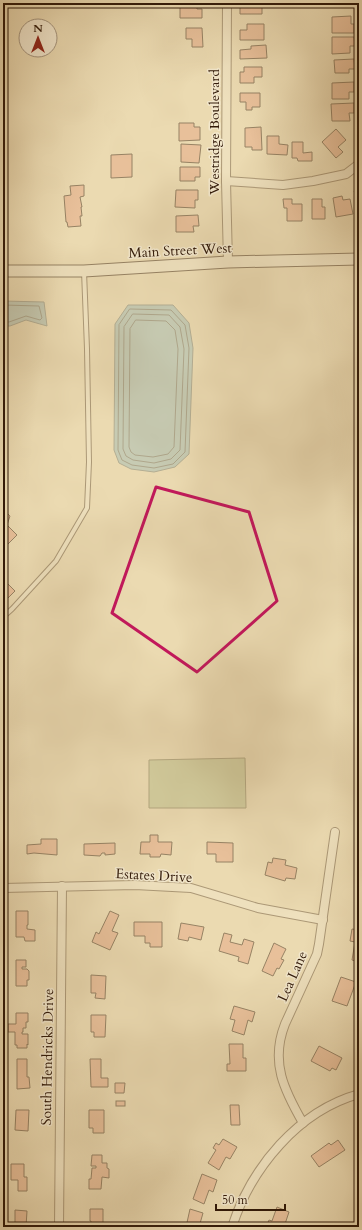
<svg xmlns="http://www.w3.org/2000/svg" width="362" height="1230" font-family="Cardo,serif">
  <rect width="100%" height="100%" fill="#ebdab1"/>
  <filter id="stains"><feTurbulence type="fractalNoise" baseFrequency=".005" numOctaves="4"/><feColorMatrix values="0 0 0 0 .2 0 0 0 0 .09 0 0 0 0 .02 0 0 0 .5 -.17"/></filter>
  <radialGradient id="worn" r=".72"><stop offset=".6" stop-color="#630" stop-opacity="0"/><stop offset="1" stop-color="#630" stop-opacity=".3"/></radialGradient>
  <!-- green -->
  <path fill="#b9bf8a" stroke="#756c49" d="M 245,758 L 246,808 L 149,808 L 149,760 Z"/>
  <!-- water -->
  <g fill="#9cb8b6" stroke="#717870">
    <path d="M 3,301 L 44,302 L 47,326 L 26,320 L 10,326 L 3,326 Z"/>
    <path d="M 128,305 L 173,305 L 189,323 L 193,348 L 189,454 L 175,467 L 154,472 L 131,469 L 119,463 L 114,450 L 115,324 Z"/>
  </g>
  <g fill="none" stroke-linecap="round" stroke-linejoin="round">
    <!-- shore -->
    <g stroke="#66685f" stroke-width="1">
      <path d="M 3,305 L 39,306 L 42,318 L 40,320 L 26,316 L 9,322 L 3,322"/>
      <path d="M 130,309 L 171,310 L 185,325 L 189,348 L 185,452 L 173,464 L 154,468 L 132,465 L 122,460 L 118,450 L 119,325 Z"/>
      <path d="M 133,314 L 169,315 L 180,327 L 184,349 L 180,450 L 171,459 L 154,463 L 133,460 L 126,456 L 123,449 L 124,327 Z"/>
      <path d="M 136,320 L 166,321 L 175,330 L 178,349 L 174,447 L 168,454 L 153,457 L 135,455 L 131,452 L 129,447 L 130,329 Z"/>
    </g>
  </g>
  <!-- building -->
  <g fill="#e49f7f" stroke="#311908">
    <path d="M 180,3 L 197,3 L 197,9 L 202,9 L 202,18 L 180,18 Z"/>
    <path d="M 245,3 L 262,3 L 262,14 L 240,14 L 240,5 L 245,5 Z"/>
    <rect x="335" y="3" width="19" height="2"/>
    <path d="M 351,16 L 351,24 L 354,24 L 354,33 L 332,33 L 332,17 Z"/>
    <path d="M 247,24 L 264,24 L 264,40 L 240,40 L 240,30 L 247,30 Z"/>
    <path d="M 186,28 L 202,28 L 203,47 L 192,47 L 192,39 L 186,39 Z"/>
    <path d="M 332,37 L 354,37 L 355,46 L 350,46 L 350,53 L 332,54 Z"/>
    <path d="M 266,45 L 267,58 L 240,59 L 240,50 L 251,49 L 251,46 Z"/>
    <path d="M 354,59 L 355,69 L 349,69 L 349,73 L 335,73 L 334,60 Z"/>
    <path d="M 244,67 L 262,67 L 262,77 L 254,77 L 254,83 L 240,83 L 240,72 L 244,72 Z"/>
    <path d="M 354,82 L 354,92 L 349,92 L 349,99 L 332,99 L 332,83 Z"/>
    <path d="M 240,93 L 260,93 L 260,107 L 252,107 L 252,110 L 246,110 L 246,102 L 240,102 Z"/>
    <path d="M 354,103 L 354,113 L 349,113 L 350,121 L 332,121 L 331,104 Z"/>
    <path d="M 179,123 L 194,123 L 194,127 L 200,127 L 200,140 L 179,141 Z"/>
    <path d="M 261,127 L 262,150 L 252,150 L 252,147 L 245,147 L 245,128 Z"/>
    <path d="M 336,129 L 346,140 L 338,147 L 343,152 L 336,158 L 322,142 Z"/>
    <path d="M 267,136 L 279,136 L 279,144 L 288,145 L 287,155 L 267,154 Z"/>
    <path d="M 292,142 L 303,142 L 303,153 L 312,152 L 312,161 L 298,161 L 297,158 L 292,158 Z"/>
    <path d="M 181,144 L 201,145 L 199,163 L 181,162 Z"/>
    <path d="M 132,154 L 132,177 L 111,178 L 111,155 Z"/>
    <path d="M 180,167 L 200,167 L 200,177 L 195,177 L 195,181 L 180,181 Z"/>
    <path d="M 84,185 L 84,196 L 80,197 L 82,207 L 81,207 L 82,216 L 80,216 L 81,226 L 68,227 L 67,222 L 66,222 L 64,196 L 71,195 L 70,186 Z"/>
    <path d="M 359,188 L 359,201 L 354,191 Z"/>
    <path d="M 176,190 L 198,190 L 198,200 L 195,200 L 195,208 L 175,207 Z"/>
    <path d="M 342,196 L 343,200 L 350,199 L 353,214 L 336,217 L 333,198 Z"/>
    <path d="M 283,199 L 292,199 L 292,204 L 302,204 L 302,221 L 287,221 L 287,208 L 284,208 Z"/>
    <path d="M 312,199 L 322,199 L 322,207 L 325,207 L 325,219 L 312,219 Z"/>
    <path d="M 198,215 L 199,226 L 193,226 L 194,232 L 176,232 L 176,216 Z"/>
    <path d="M 3,509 L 10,516 L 7,525 L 17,535 L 3,549 Z"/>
    <path d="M 3,579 L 15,591 L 6,600 L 3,597 Z"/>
    <path d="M 150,835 L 158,835 L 158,842 L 172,842 L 171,855 L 161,854 L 160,857 L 150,857 L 150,854 L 140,854 L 141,842 L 150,842 Z"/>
    <path d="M 41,839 L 57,839 L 57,855 L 34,853 L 27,854 L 27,845 L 41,844 Z"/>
    <path d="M 207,842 L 233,843 L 233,862 L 216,862 L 216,854 L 207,854 Z"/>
    <path d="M 115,843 L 115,854 L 105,855 L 105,853 L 102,853 L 100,856 L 84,855 L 84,844 Z"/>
    <path d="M 273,858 L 286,860 L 285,865 L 297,868 L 295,879 L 286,878 L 285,881 L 265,875 L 268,862 L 272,863 Z"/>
    <path d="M 16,911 L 28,911 L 28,925 L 27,925 L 27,929 L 35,930 L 35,941 L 25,941 L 24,937 L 16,937 Z"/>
    <path d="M 110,911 L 119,915 L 112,931 L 118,933 L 110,950 L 92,942 L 96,932 L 99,934 Z"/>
    <path d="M 134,922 L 162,922 L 162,947 L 150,947 L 150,943 L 145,943 L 145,936 L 134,936 Z"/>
    <path d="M 181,923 L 204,927 L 201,940 L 189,937 L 188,941 L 178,939 Z"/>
    <path d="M 352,929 L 359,930 L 359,962 L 352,960 L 355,942 L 350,941 Z"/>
    <path d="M 224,933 L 232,935 L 230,942 L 242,945 L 244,939 L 254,942 L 248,964 L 238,961 L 239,957 L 219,951 Z"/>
    <path d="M 274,943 L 286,949 L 281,959 L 284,960 L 279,969 L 277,968 L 273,976 L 262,971 Z"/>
    <path d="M 16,960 L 26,960 L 26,967 L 22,967 L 22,969 L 27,969 L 29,971 L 29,980 L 27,980 L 27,986 L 16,986 Z"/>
    <path d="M 91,975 L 106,976 L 105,999 L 95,998 L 96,993 L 91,993 Z"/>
    <path d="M 341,977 L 356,982 L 347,1006 L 332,1001 Z"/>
    <path d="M 234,1006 L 255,1012 L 252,1022 L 248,1020 L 244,1035 L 232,1031 L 235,1020 L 230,1019 Z"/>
    <path d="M 16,1013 L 28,1013 L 28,1022 L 26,1022 L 26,1028 L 23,1028 L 23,1032 L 22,1032 L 22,1034 L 28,1034 L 28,1045 L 27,1044 L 27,1048 L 17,1048 L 17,1045 L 15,1045 L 15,1032 L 8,1032 L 8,1024 L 16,1024 Z"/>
    <path d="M 91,1015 L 106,1015 L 105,1037 L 94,1037 L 94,1032 L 91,1032 Z"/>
    <path d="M 229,1044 L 243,1044 L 243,1058 L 246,1058 L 246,1071 L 227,1071 L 227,1064 L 230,1064 Z"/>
    <path d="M 319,1046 L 342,1058 L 336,1070 L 332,1068 L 330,1071 L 311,1061 Z"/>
    <path d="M 17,1059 L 27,1059 L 27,1077 L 29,1077 L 30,1088 L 17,1089 Z"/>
    <path d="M 90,1059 L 101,1059 L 101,1078 L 108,1078 L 108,1087 L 91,1087 Z"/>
    <path d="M 115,1083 L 125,1083 L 124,1093 L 115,1093 Z"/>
    <rect x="116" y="1101" width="9" height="5"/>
    <path d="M 230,1105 L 239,1105 L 240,1125 L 231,1125 Z"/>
    <path d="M 16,1110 L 29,1110 L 28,1131 L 15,1130 Z"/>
    <path d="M 89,1110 L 104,1110 L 104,1133 L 93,1133 L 93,1128 L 89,1128 Z"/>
    <path d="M 223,1139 L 237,1147 L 230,1159 L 226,1157 L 219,1170 L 208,1163 L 216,1150 L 213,1148 L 216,1143 L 219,1145 Z"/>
    <path d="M 338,1140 L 345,1150 L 319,1167 L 311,1156 L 329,1143 L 331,1145 Z"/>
    <path d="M 92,1155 L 102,1155 L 102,1163 L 107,1163 L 107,1168 L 109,1169 L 109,1178 L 102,1177 L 101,1189 L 89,1189 L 89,1179 L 91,1179 L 92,1168 L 96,1168 L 96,1166 L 91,1166 Z"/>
    <path d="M 11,1164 L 24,1164 L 24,1177 L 27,1177 L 27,1191 L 18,1191 L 18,1180 L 11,1180 Z"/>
    <path d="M 202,1174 L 217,1180 L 213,1192 L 209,1190 L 204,1204 L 193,1199 Z"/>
    <path d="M 277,1207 L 289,1212 L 284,1227 L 266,1227 L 269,1220 L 272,1221 Z"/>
    <path d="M 90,1209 L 103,1209 L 103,1227 L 91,1227 L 91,1221 L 90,1221 Z"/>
    <path d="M 190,1209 L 203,1213 L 199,1227 L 186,1227 Z"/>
    <path d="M 15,1210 L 27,1211 L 26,1227 L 15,1227 Z"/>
  </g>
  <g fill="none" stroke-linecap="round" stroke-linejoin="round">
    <!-- service casing -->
    <g stroke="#604932" stroke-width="6">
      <path id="service" d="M 3,617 L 12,609 L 56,561 L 87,508 L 89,462 L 87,349 L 84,271"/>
    </g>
    <!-- minor casing -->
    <g stroke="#604932" stroke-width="10">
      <g id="minor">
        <path d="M 227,3 L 226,181 L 228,262"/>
        <path d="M 226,181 L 283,185 L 313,181 L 346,174 L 359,164"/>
        <path d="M 3,888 L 135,885 L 191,888 L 258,908 L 323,920"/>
        <path d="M 303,1123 C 284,1090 270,1062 285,1024 L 317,954 L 319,944 L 335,832"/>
        <path d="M 59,1227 L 62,886"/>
        <path d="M 232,1227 C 251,1168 298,1111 359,1094"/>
      </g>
    </g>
    <!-- secondary casing -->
    <g stroke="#311908" stroke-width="13">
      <path id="secondary" d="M 3,271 L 84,271 L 228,262 L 359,259"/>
    </g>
    <!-- service -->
    <use href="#service" stroke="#f2e7cc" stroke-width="4"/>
    <!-- minor -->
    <use href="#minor" stroke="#f2e7cc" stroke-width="8"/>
    <!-- secondary -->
    <use href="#secondary" stroke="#f2e7cc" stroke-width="11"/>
  </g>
  <!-- marked area -->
  <path d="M0 0H362V1230H0ZM 156,487 L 249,512 L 277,601 L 197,672 L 112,613 Z" fill="#ebdab1" fill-opacity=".55" fill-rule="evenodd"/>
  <path fill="none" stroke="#c2185b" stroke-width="3" stroke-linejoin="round" d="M 156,487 L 249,512 L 277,601 L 197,672 L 112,613 Z"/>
  <g text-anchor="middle" stroke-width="3" stroke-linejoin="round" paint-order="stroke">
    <!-- street labels -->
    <g font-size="14" fill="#311908" stroke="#f2e7cc">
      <text transform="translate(214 132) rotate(-90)" y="5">Westridge Boulevard</text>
      <text transform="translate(180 250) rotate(-3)" y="5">Main Street West</text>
      <text transform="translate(154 875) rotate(3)" y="5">Estates Drive</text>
      <text transform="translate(292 976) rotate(-66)" y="5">Lea Lane</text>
      <text transform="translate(47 1057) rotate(-89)" y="5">South Hendricks Drive</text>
    </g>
  </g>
  <!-- margin -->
  <rect width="362" height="1230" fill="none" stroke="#ebdab1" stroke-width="16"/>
  <rect x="4" y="4" width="354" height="1222" fill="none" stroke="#311908" stroke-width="2"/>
  <rect x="8" y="8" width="346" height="1214" fill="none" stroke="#311908"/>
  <!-- north arrow -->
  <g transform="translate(38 38)"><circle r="19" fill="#f2e7cc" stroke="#a5957e"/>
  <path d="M0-3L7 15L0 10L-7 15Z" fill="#8f2418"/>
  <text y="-6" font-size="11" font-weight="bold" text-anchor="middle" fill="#311908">N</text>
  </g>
  <!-- scale -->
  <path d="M216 1204v6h69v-6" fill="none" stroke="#311908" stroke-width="2"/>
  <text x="222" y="1204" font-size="12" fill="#311908" stroke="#f2e7cc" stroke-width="3" paint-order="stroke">50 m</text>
  <rect width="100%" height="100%" filter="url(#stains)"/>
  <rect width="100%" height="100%" fill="url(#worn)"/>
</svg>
